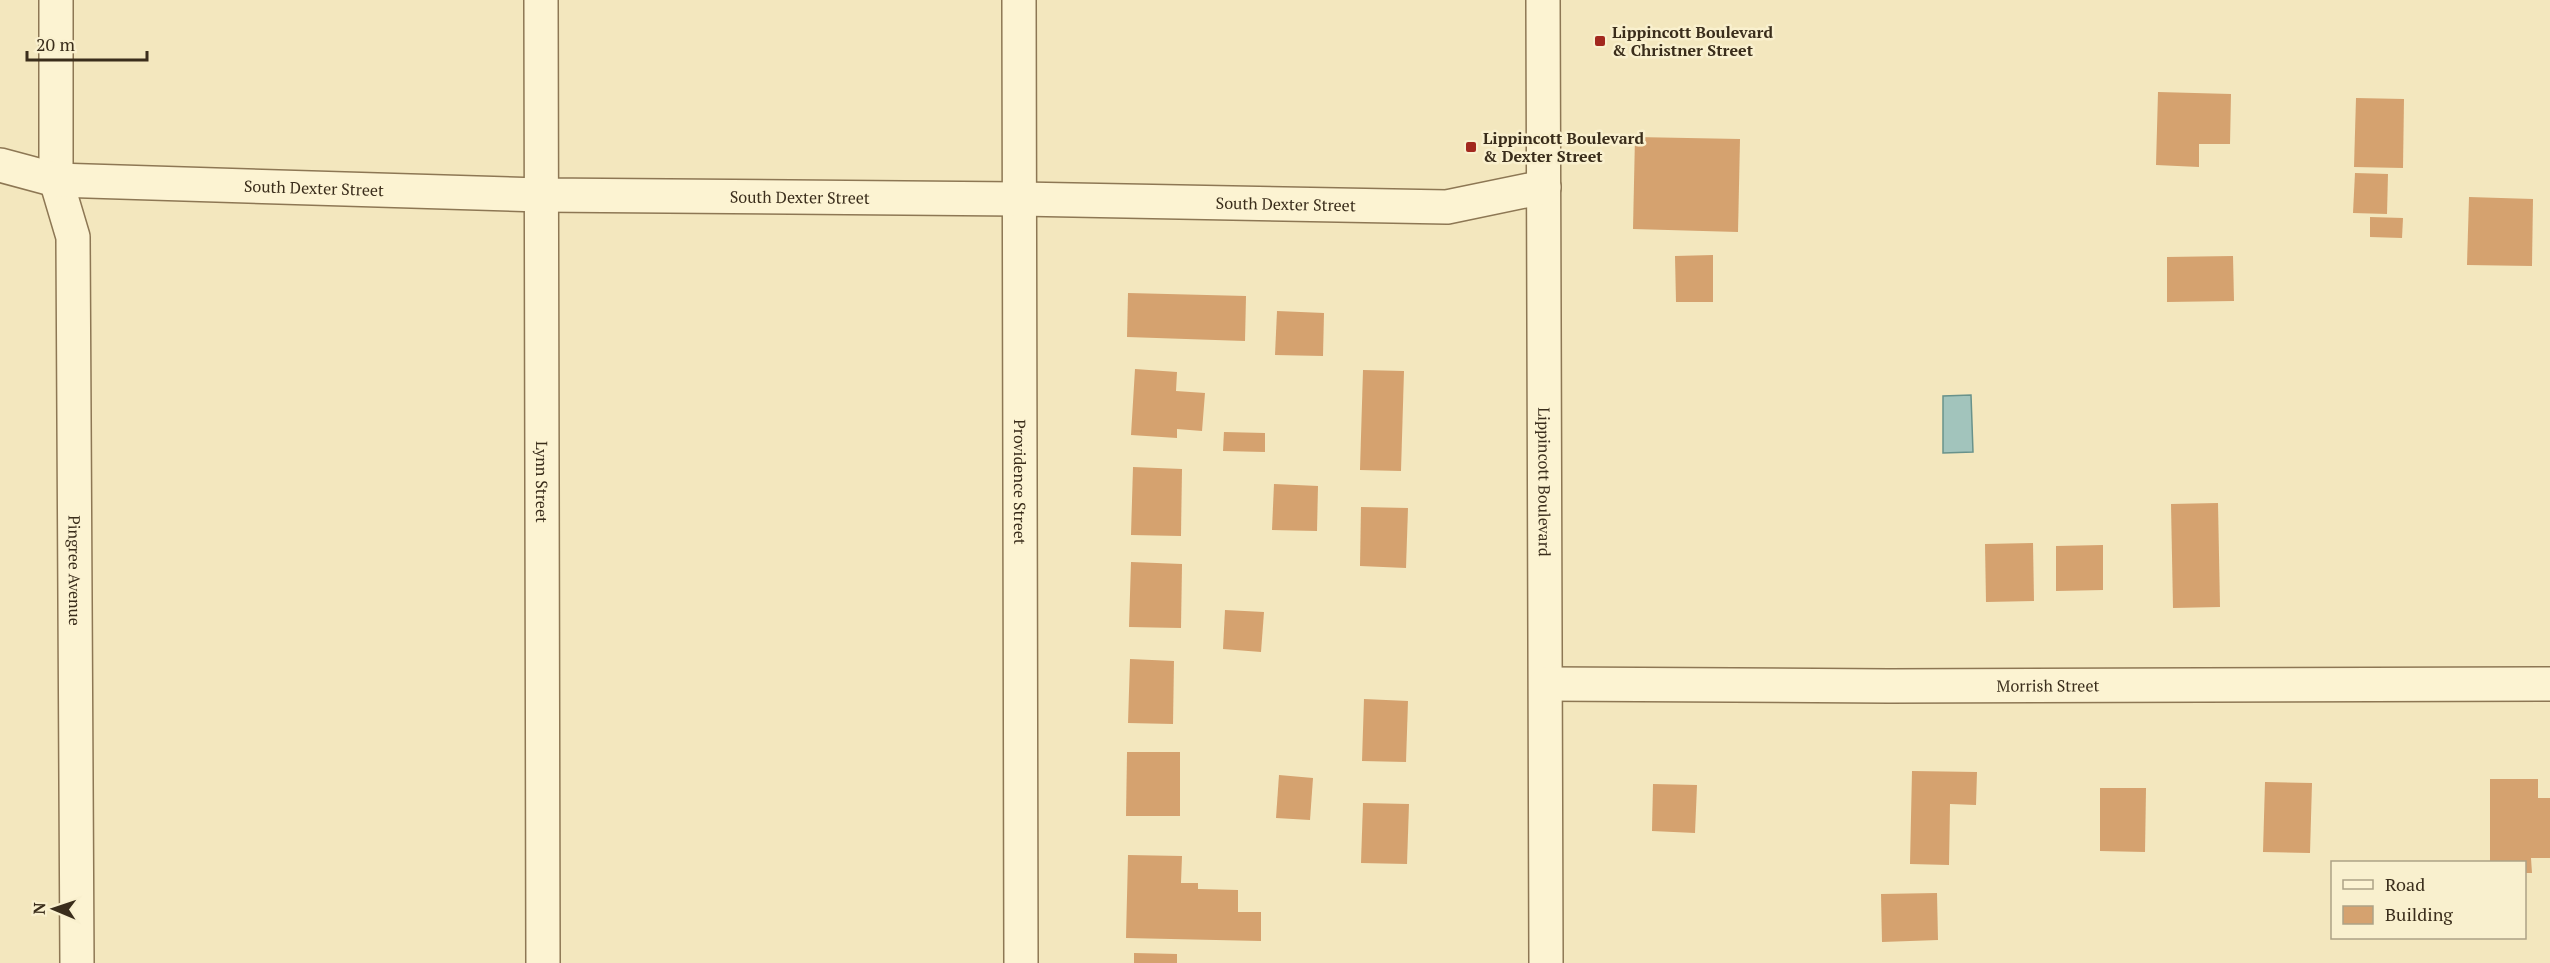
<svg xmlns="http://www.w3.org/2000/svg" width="2550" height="963" font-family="'PT Serif',serif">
  <rect width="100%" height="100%" fill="#f3e7be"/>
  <!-- water -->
  <path fill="#a2c4bc" stroke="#68928b" stroke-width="1.5" d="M 1971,395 L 1973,452 L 1943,453 L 1943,396 Z"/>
  <!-- building -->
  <g fill="#d5a26f">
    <path d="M 2158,92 L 2231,94 L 2230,144 L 2199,144 L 2199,167 L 2156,165 Z"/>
    <path d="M 2356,98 L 2404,99 L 2403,168 L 2354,167 Z"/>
    <path d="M 1635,137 L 1740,139 L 1738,232 L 1633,229 Z"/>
    <path d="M 2355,173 L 2388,174 L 2387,214 L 2353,213 Z"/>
    <path d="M 2469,197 L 2533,199 L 2532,266 L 2467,265 Z"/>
    <path d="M 2370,217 L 2403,218 L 2402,238 L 2370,237 Z"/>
    <path d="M 1713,255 L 1713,302 L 1676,302 L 1675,256 Z"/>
    <path d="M 2233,256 L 2234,301 L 2167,302 L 2167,257 Z"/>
    <path d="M 1128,293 L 1246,296 L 1245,341 L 1127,337 Z"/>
    <path d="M 1277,311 L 1324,313 L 1323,356 L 1275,355 Z"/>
    <path d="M 1135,369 L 1177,372 L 1176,391 L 1205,393 L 1202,431 L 1177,429 L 1177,438 L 1131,435 Z"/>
    <path d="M 1363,370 L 1404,371 L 1401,471 L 1360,470 Z"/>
    <path d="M 1224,432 L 1265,433 L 1265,452 L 1223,451 Z"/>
    <path d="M 1133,467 L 1182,469 L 1181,536 L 1131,535 Z"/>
    <path d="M 1274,484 L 1318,486 L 1317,531 L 1272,530 Z"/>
    <path d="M 2218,503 L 2220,607 L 2173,608 L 2171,504 Z"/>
    <path d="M 1361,507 L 1408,508 L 1406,568 L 1360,566 Z"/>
    <path d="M 2033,543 L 2034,601 L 1986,602 L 1985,544 Z"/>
    <path d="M 2103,545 L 2103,590 L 2056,591 L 2056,546 Z"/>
    <path d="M 1131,562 L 1182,564 L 1181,628 L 1129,627 Z"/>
    <path d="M 1225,610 L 1264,612 L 1261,652 L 1223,649 Z"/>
    <path d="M 1130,659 L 1174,661 L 1173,724 L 1128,723 Z"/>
    <path d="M 1364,699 L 1408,701 L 1406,762 L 1362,761 Z"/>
    <path d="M 1127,752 L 1180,752 L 1180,816 L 1126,816 Z"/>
    <path d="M 1912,771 L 1977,772 L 1976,805 L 1950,804 L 1949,865 L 1910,864 Z"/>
    <path d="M 1279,775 L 1313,778 L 1310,820 L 1276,818 Z"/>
    <path d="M 2490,779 L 2538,779 L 2538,798 L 2550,798 L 2550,858 L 2531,858 L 2532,873 L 2524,873 L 2524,862 L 2490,862 Z"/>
    <path d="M 2265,782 L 2312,783 L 2310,853 L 2263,852 Z"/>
    <path d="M 1653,784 L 1697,785 L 1695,833 L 1652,831 Z"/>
    <path d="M 2100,788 L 2146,788 L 2145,852 L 2100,851 Z"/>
    <path d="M 1363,803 L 1409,804 L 1407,864 L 1361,863 Z"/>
    <path d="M 1128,855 L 1182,856 L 1181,883 L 1198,883 L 1198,889 L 1238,890 L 1238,912 L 1261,912 L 1261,941 L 1126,938 Z"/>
    <path d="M 1937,893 L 1938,940 L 1882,942 L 1881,894 Z"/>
    <path d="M 1134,953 L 1177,954 L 1177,963 L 1134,963 Z"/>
  </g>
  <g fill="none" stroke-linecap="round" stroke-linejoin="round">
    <!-- minor casing -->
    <g stroke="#8d7754" stroke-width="36">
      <g id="minor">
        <path id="s1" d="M 56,0 L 56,180 L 73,237 L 77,963"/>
        <path id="s2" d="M 541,0 L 543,963"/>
        <path id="s3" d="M 1019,0 L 1021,963"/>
        <path id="s4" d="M 1543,0 L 1546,963"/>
        <path id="s5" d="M 0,165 L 56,180 L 540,195 L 1020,199 L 1447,207 L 1544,187"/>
        <path id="s6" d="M 1546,684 L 1889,686 L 2550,684"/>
      </g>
    </g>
    <!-- minor -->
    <use href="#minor" stroke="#fcf3d2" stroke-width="33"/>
  </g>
  <!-- markers -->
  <g fill="#a2281e" stroke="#f9f0ce" stroke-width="2">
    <rect x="1594" y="35" width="12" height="12" rx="3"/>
    <rect x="1465" y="141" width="12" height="12" rx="3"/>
  </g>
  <g text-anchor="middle" stroke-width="5" stroke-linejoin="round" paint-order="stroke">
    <!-- poi labels -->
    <g font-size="16" font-weight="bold" fill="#3a2d1b" stroke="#f9f0ce" text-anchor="start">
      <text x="1612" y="38">Lippincott Boulevard<tspan x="1612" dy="18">&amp; Christner Street</tspan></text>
      <text x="1483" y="144">Lippincott Boulevard<tspan x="1483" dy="18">&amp; Dexter Street</tspan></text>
    </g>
    <!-- street labels -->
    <g font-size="16" fill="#3a2d1b" stroke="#f9f0ce">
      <text dy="6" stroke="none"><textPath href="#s5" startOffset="316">South Dexter Street</textPath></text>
      <text dy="6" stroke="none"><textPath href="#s5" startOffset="802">South Dexter Street</textPath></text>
      <text dy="6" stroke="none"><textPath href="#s5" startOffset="1288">South Dexter Street</textPath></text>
      <text dy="6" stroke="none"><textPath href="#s2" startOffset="482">Lynn Street</textPath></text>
      <text dy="6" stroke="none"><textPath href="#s3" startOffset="482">Providence Street</textPath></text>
      <text dy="6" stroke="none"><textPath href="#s4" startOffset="482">Lippincott Boulevard</textPath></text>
      <text dy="6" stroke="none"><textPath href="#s1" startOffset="573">Pingree Avenue</textPath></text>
      <text dy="6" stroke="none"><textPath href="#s6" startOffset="502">Morrish Street</textPath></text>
    </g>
  </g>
  <!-- legend -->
  <rect x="2331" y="861" width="195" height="78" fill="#f9f0ce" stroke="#ada286" stroke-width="1.5"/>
  <rect x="2343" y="880" width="30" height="9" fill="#fcf3d2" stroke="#ada286" stroke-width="1.5"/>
  <text x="2385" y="891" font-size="18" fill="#3a2d1b">Road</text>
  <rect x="2343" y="906" width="30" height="18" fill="#d5a26f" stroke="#ada286" stroke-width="1.5"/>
  <text x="2385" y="921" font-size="18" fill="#3a2d1b">Building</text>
  <!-- north arrow -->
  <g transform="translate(54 909) rotate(272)" stroke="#f9f0ce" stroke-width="4.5" paint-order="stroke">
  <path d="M0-4.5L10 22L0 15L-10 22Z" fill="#3a2d1b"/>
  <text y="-9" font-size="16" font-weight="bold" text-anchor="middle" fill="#3a2d1b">N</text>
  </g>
  <!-- scale -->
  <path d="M27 51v9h120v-9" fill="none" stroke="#3a2d1b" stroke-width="3"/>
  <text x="36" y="51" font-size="18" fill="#3a2d1b" stroke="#f9f0ce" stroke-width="4.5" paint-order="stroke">20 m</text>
</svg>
